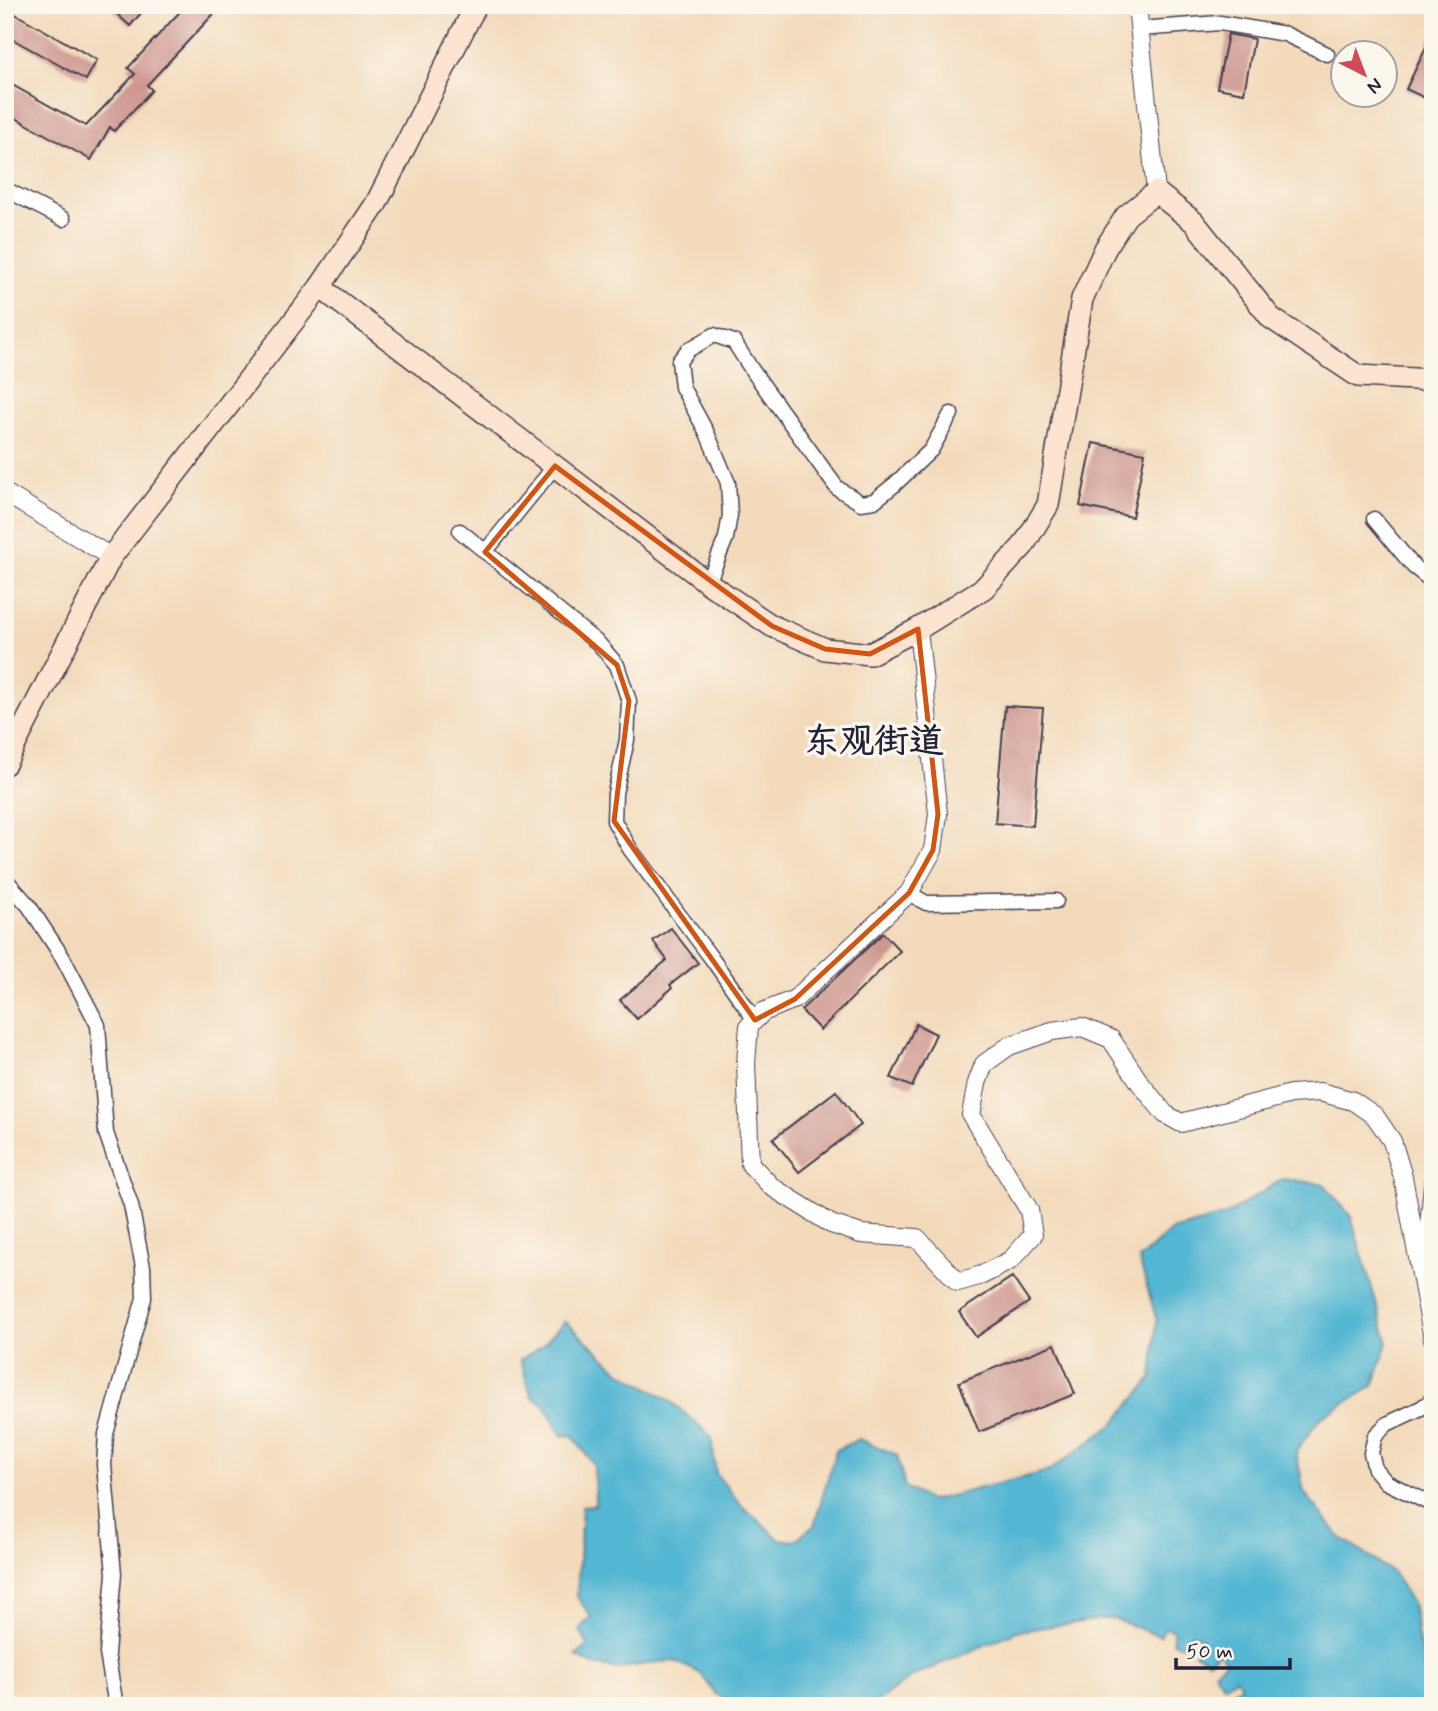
<svg xmlns="http://www.w3.org/2000/svg" width="1438" height="1711" font-family="Mynerve,'LXGW WenKai TC',sans-serif">
  <rect width="100%" height="100%" fill="#fbf7ec"/>
  <filter id="ink" filterUnits="userSpaceOnUse"><feTurbulence type="fractalNoise" baseFrequency=".0143" numOctaves="2"/><feDisplacementMap in="SourceGraphic" scale="14" xChannelSelector="R" yChannelSelector="G"/><feConvolveMatrix kernelMatrix="1 2 1 2 8 2 1 2 1" color-interpolation-filters="sRGB"/></filter>
  <filter id="wash" filterUnits="userSpaceOnUse"><feTurbulence type="fractalNoise" baseFrequency=".00686" numOctaves="4" result="noise"/><feDisplacementMap in="SourceGraphic" scale="28" xChannelSelector="R" yChannelSelector="G"/><feGaussianBlur stdDeviation="1.57" result="paint"/><feColorMatrix in="noise" values="0 0 0 0 0 0 0 0 0 0 0 0 0 0 0 0 0 1.4 0 .05"/><feComposite in="paint" operator="in"/></filter>
  <g filter="url(#wash)">
    <rect width="100%" height="100%" fill="#f3dabb"/>
    <!-- water -->
    <path fill="#53b6d2" stroke="#3a6c86" stroke-width="2" d="M 1283,1179 L 1324,1184 L 1351,1217 L 1388,1343 L 1373,1386 L 1319,1419 L 1296,1452 L 1304,1492 L 1340,1537 L 1393,1573 L 1412,1603 L 1424,1671 L 1433,1689 L 1433,1706 L 1232,1706 L 1228,1694 L 1241,1686 L 1236,1678 L 1224,1685 L 1214,1672 L 1226,1661 L 1219,1652 L 1209,1661 L 1195,1653 L 1202,1639 L 1192,1633 L 1186,1646 L 1173,1642 L 1173,1631 L 1166,1627 L 1160,1636 L 1111,1618 L 1017,1631 L 915,1675 L 871,1706 L 734,1706 L 715,1693 L 700,1673 L 675,1661 L 657,1662 L 619,1669 L 593,1665 L 576,1656 L 588,1645 L 579,1629 L 591,1617 L 577,1596 L 582,1506 L 595,1505 L 594,1465 L 572,1435 L 562,1436 L 544,1404 L 532,1397 L 520,1360 L 542,1346 L 565,1321 L 618,1370 L 668,1399 L 711,1436 L 716,1474 L 742,1506 L 779,1539 L 794,1541 L 814,1526 L 836,1450 L 859,1439 L 897,1455 L 905,1487 L 930,1501 L 1049,1471 L 1113,1425 L 1152,1378 L 1157,1321 L 1139,1259 L 1172,1230 L 1226,1215 Z"/>
    <g id="blocks">
      <!-- building -->
      <g fill="#ce978f">
        <path d="M 107,5 L 148,5 L 130,26 Z"/>
        <path d="M 186,5 L 222,5 L 147,85 L 152,90 L 114,131 L 110,127 L 91,160 L 5,112 L 5,81 L 86,126 L 135,74 L 128,68 Z"/>
        <path d="M 10,11 L 97,60 L 86,80 L 5,35 L 5,20 Z"/>
        <path d="M 1433,33 L 1433,87 L 1427,99 L 1406,89 Z"/>
        <path d="M 1228,34 L 1254,39 L 1244,93 L 1217,88 Z"/>
        <path d="M 1093,443 L 1145,453 L 1132,517 L 1080,506 Z"/>
        <path d="M 1005,706 L 1043,708 L 1033,826 L 995,823 Z"/>
        <path d="M 671,928 L 698,963 L 670,985 L 672,988 L 637,1019 L 620,1000 L 667,960 L 653,941 Z"/>
        <path d="M 883,933 L 900,951 L 820,1030 L 801,1010 Z"/>
        <path d="M 916,1024 L 936,1034 L 912,1087 L 891,1078 Z"/>
        <path d="M 836,1091 L 861,1125 L 799,1172 L 773,1139 Z"/>
        <path d="M 1012,1277 L 1029,1302 L 976,1337 L 959,1312 Z"/>
        <path d="M 1055,1344 L 1075,1394 L 979,1432 L 959,1382 Z"/>
      </g>
    </g>
  </g>
  <g filter="url(#ink)">
    <use href="#blocks" fill-opacity="0" stroke="#413e4e" stroke-width="2"/>
    <g fill="none" stroke-linecap="round" stroke-linejoin="round">
      <!-- minor casing -->
      <g stroke="#413e4e" stroke-width="17">
        <g id="minor">
          <path d="M 1139,29 L 1220,23 L 1285,34 L 1327,54"/>
          <path d="M 5,189 L 63,219"/>
          <path d="M 1374,519 L 1414,567 L 1432,581 L 1433,584"/>
          <path d="M 460,531 L 599,644 L 617,665 L 629,701 L 627,740 L 615,793 L 614,821 L 630,849 L 712,959 L 755,1020"/>
          <path d="M 485,552 L 555,466"/>
          <path d="M 708,583 L 726,538 L 730,515 L 728,483 L 707,433 L 682,387 L 679,361 L 688,350 L 714,335 L 734,342 L 752,370 L 837,488 L 861,503 L 874,501 L 894,485 L 931,450 L 951,414"/>
          <path d="M 5,879 L 29,906 L 63,958 L 98,1025 L 106,1133 L 131,1205 L 143,1267 L 144,1298 L 106,1434 L 104,1465 L 114,1574 L 107,1653 L 116,1706"/>
          <path d="M 909,893 L 926,903 L 1056,901"/>
          <path d="M 1433,1399 L 1421,1408 L 1387,1424 L 1375,1436 L 1371,1453 L 1375,1469 L 1386,1482 L 1433,1505"/>
        </g>
      </g>
      <!-- tertiary casing -->
      <g stroke="#413e4e" stroke-width="20">
        <g id="tertiary">
          <path d="M 1137,5 L 1156,192"/>
          <path d="M 5,493 L 111,557"/>
          <path d="M 918,629 L 938,814 L 933,850 L 909,893 L 795,999 L 763,1012 L 749,1026 L 746,1063 L 750,1164 L 772,1187 L 831,1224 L 861,1234 L 917,1238 L 958,1282 L 982,1275 L 1011,1260 L 1033,1235 L 1029,1210 L 971,1115 L 977,1083 L 984,1064 L 1009,1046 L 1052,1031 L 1082,1027 L 1111,1039 L 1140,1083 L 1165,1114 L 1181,1123 L 1291,1094 L 1320,1092 L 1353,1101 L 1375,1116 L 1392,1141 L 1403,1177 L 1433,1339"/>
          <path d="M 1433,1185 L 1428,1237 L 1433,1263"/>
        </g>
      </g>
      <!-- secondary casing -->
      <g stroke="#413e4e" stroke-width="24">
        <g id="secondary">
          <path d="M 320,287 L 708,583 L 772,626 L 825,649 L 870,654 L 918,629 L 984,588 L 1023,546 L 1048,505 L 1082,299 L 1105,249 L 1126,216 L 1156,192 L 1194,222 L 1271,318 L 1358,376 L 1433,380"/>
          <path d="M 5,764 L 111,557 L 320,287 L 376,204 L 476,5"/>
        </g>
      </g>
      <!-- minor -->
      <use href="#minor" stroke="#fff" stroke-width="14"/>
      <!-- tertiary -->
      <use href="#tertiary" stroke="#fff" stroke-width="18"/>
      <!-- secondary -->
      <use href="#secondary" stroke="#fde4d0" stroke-width="21"/>
    </g>
  </g>
  <!-- marked area -->
  <path fill="none" stroke="#d45411" stroke-width="5" stroke-linejoin="round" d="M 555,466 L 772,626 L 825,649 L 870,654 L 918,629 L 938,814 L 933,850 L 909,893 L 795,999 L 755,1020 L 614,821 L 629,701 L 617,665 L 485,552 Z"/>
  <g text-anchor="middle" stroke-width="7" stroke-linejoin="round" paint-order="stroke">
    <!-- district labels -->
    <g font-size="35" font-weight="bold" fill="#22223b" stroke="#fbf7ec">
      <text x="874" y="752">东观街道</text>
    </g>
  </g>
  <!-- margin -->
  <rect width="1438" height="1711" fill="none" stroke="#fbf7ec" stroke-width="28"/>
  <!-- north arrow -->
  <g transform="translate(1364 74) rotate(138)"><circle r="33" fill="#fbf7ec" stroke="#a4a2a5" stroke-width="2"/>
  <path d="M0-5L12 26L0 18L-12 26Z" fill="#d1495b"/>
  <text y="-10" font-size="19" font-weight="bold" text-anchor="middle" fill="#22223b">N</text>
  </g>
  <!-- scale -->
  <path d="M1176 1658v10h114v-10" fill="none" stroke="#22223b" stroke-width="3.5"/>
  <text x="1186" y="1658" font-size="21" fill="#22223b" stroke="#fbf7ec" stroke-width="5" paint-order="stroke">50 m</text>
</svg>
